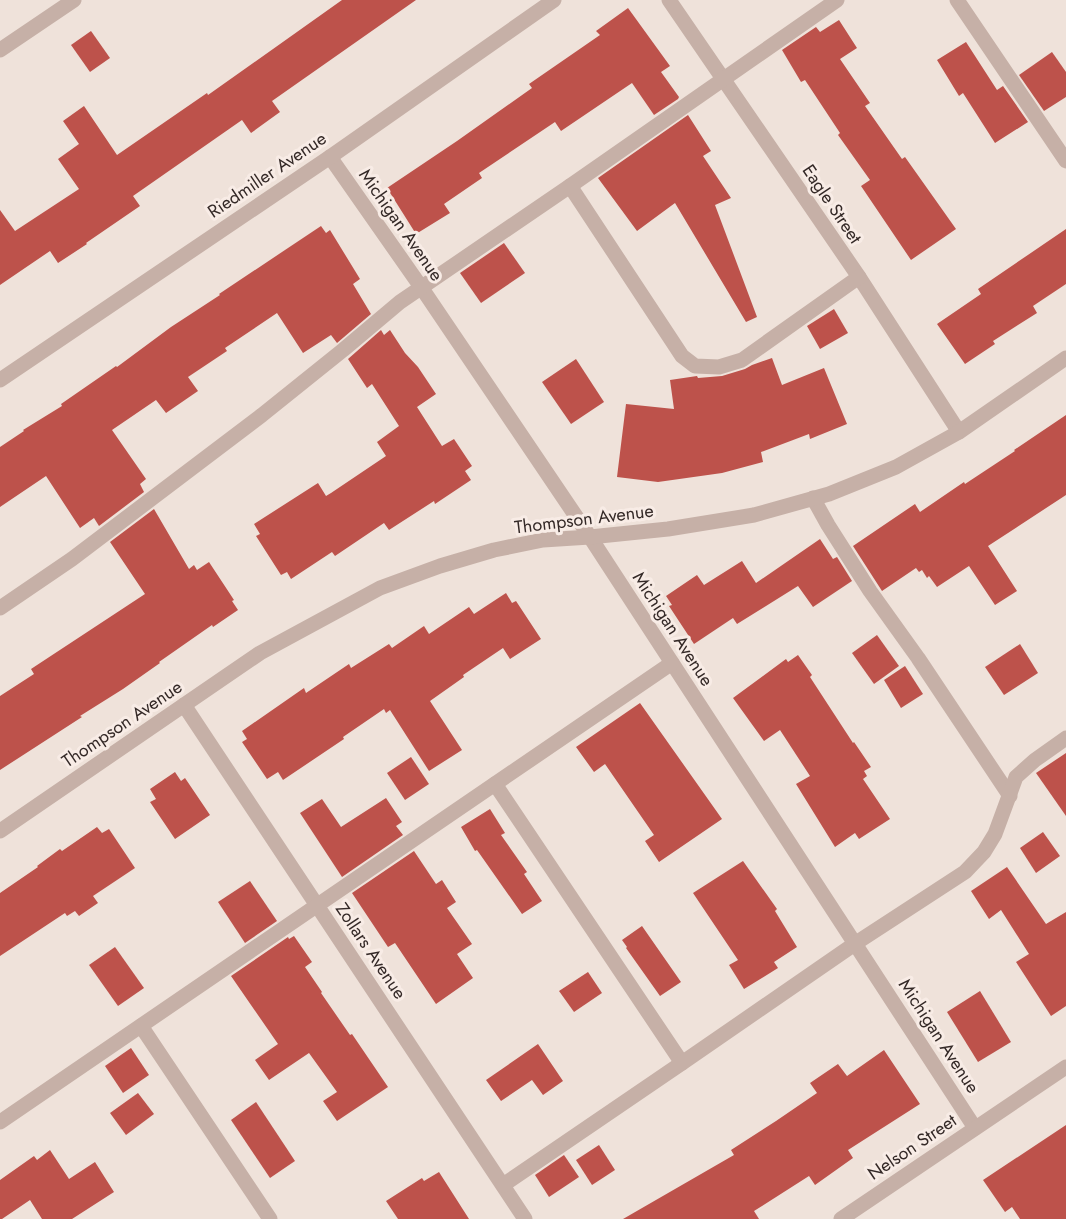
<svg xmlns="http://www.w3.org/2000/svg" width="1066" height="1219" font-family="Jost,sans-serif">
  <rect width="100%" height="100%" fill="#efe2da"/>
  <!-- building -->
  <g fill="#bd524b">
    <path d="M 342,0 L 416,0 L 272,101 L 280,112 L 251,133 L 242,120 L 133,196 L 140,206 L 86,243 L 87,244 L 58,263 L 50,251 L 0,285 L 0,210 L 15,231 L 79,189 L 58,159 L 79,144 L 63,121 L 84,106 L 117,155 L 207,93 L 208,95 Z"/>
    <path d="M 628,8 L 670,66 L 661,72 L 679,97 L 678,99 L 654,115 L 632,83 L 561,131 L 555,122 L 479,173 L 482,178 L 444,204 L 450,213 L 416,234 L 387,188 L 457,141 L 532,88 L 529,84 L 600,35 L 596,31 Z"/>
    <path d="M 839,20 L 857,48 L 840,59 L 870,103 L 865,106 L 902,159 L 905,157 L 956,229 L 911,260 L 861,186 L 870,180 L 838,135 L 840,133 L 805,80 L 801,82 L 782,50 L 816,27 L 820,32 Z"/>
    <path d="M 91,31 L 110,58 L 90,72 L 71,45 Z"/>
    <path d="M 966,42 L 997,90 L 1003,86 L 1028,122 L 995,143 L 963,93 L 959,96 L 937,60 Z"/>
    <path d="M 1052,52 L 1066,72 L 1066,97 L 1044,111 L 1019,75 Z"/>
    <path d="M 688,115 L 711,151 L 703,156 L 731,198 L 715,205 L 757,317 L 746,322 L 675,203 L 637,231 L 598,178 Z"/>
    <path d="M 321,226 L 326,233 L 330,230 L 360,279 L 353,284 L 371,314 L 337,343 L 331,335 L 303,353 L 277,313 L 225,348 L 227,351 L 188,377 L 198,391 L 166,413 L 156,400 L 112,430 L 146,479 L 140,484 L 144,492 L 99,526 L 94,518 L 80,528 L 46,476 L 0,507 L 0,447 L 24,431 L 23,430 L 62,406 L 61,404 L 116,366 L 117,367 L 171,327 L 220,295 L 219,294 Z"/>
    <path d="M 1066,229 L 1066,284 L 1033,306 L 1037,313 L 993,341 L 995,344 L 965,364 L 937,324 L 981,294 L 978,289 Z"/>
    <path d="M 504,243 L 525,273 L 481,303 L 460,273 Z"/>
    <path d="M 834,309 L 848,333 L 820,349 L 807,326 Z"/>
    <path d="M 381,330 L 384,335 L 390,330 L 405,353 L 418,367 L 436,394 L 417,407 L 442,446 L 454,439 L 472,466 L 465,471 L 471,480 L 435,504 L 434,501 L 389,530 L 384,523 L 335,556 L 332,552 L 291,579 L 287,572 L 281,575 L 256,536 L 260,534 L 254,524 L 318,483 L 326,496 L 331,493 L 386,456 L 377,442 L 399,426 L 372,384 L 367,388 L 348,359 Z"/>
    <path d="M 772,358 L 782,385 L 824,368 L 847,424 L 810,439 L 809,434 L 761,452 L 763,462 L 722,473 L 658,482 L 617,477 L 626,404 L 674,409 L 670,380 L 697,376 L 698,378 L 722,376 L 745,369 L 752,365 Z"/>
    <path d="M 576,359 L 604,402 L 571,424 L 542,382 Z"/>
    <path d="M 1066,415 L 1066,495 L 988,546 L 1017,591 L 995,605 L 969,566 L 937,587 L 929,576 L 927,578 L 922,570 L 919,572 L 916,568 L 882,591 L 853,546 L 915,504 L 920,512 L 964,482 L 965,484 L 1015,451 L 1014,450 Z"/>
    <path d="M 154,509 L 189,569 L 194,565 L 197,570 L 209,562 L 234,600 L 232,601 L 238,610 L 213,627 L 212,625 L 159,662 L 160,663 L 123,689 L 80,716 L 82,717 L 0,770 L 0,696 L 34,674 L 31,669 L 145,594 L 110,542 Z"/>
    <path d="M 820,539 L 833,559 L 837,557 L 852,581 L 813,607 L 798,586 L 737,624 L 733,618 L 694,644 L 669,606 L 672,605 L 666,596 L 697,575 L 704,585 L 742,561 L 756,583 Z"/>
    <path d="M 506,593 L 512,603 L 516,601 L 541,639 L 510,659 L 503,648 L 463,675 L 464,677 L 430,701 L 462,750 L 429,771 L 390,710 L 386,713 L 384,709 L 343,737 L 344,739 L 283,780 L 278,772 L 267,779 L 242,742 L 247,739 L 242,731 L 304,688 L 306,693 L 349,664 L 351,668 L 389,644 L 392,648 L 424,626 L 429,634 L 469,607 L 474,614 Z"/>
    <path d="M 877,635 L 899,666 L 874,684 L 852,653 Z"/>
    <path d="M 1020,644 L 1038,673 L 1004,695 L 985,667 Z"/>
    <path d="M 798,655 L 812,675 L 810,677 L 853,743 L 854,742 L 871,767 L 864,771 L 867,776 L 863,779 L 890,819 L 859,839 L 855,833 L 835,847 L 796,784 L 810,776 L 780,730 L 764,741 L 733,698 L 786,659 L 788,662 Z"/>
    <path d="M 905,666 L 923,694 L 901,708 L 884,680 Z"/>
    <path d="M 640,703 L 722,819 L 659,862 L 645,841 L 654,835 L 605,764 L 594,772 L 576,747 Z"/>
    <path d="M 1066,753 L 1066,816 L 1036,773 Z"/>
    <path d="M 411,757 L 429,784 L 405,800 L 387,773 Z"/>
    <path d="M 175,772 L 181,781 L 185,778 L 210,815 L 175,839 L 150,802 L 156,799 L 150,789 Z"/>
    <path d="M 386,798 L 402,822 L 396,826 L 403,835 L 342,877 L 300,813 L 322,799 L 341,827 Z"/>
    <path d="M 490,809 L 505,833 L 501,835 L 527,872 L 524,874 L 542,901 L 522,914 L 477,850 L 475,851 L 461,827 Z"/>
    <path d="M 97,827 L 102,833 L 109,829 L 135,868 L 93,896 L 98,903 L 79,916 L 75,911 L 67,916 L 65,913 L 0,956 L 0,893 L 38,867 L 37,866 L 60,849 L 62,851 Z"/>
    <path d="M 1043,832 L 1060,856 L 1036,873 L 1020,848 Z"/>
    <path d="M 414,851 L 436,884 L 442,880 L 456,902 L 447,908 L 472,944 L 457,954 L 473,978 L 436,1004 L 395,943 L 388,947 L 352,893 Z"/>
    <path d="M 743,861 L 777,909 L 775,911 L 797,947 L 774,962 L 778,968 L 744,989 L 729,965 L 738,960 L 693,893 Z"/>
    <path d="M 1007,867 L 1046,924 L 1066,912 L 1066,1006 L 1051,1016 L 1016,962 L 1029,954 L 1001,910 L 989,919 L 971,891 Z"/>
    <path d="M 250,881 L 277,921 L 245,943 L 218,902 Z"/>
    <path d="M 642,926 L 681,982 L 660,996 L 626,948 L 627,947 L 622,940 Z"/>
    <path d="M 294,936 L 312,962 L 305,967 L 322,992 L 321,993 L 350,1035 L 352,1034 L 388,1087 L 337,1121 L 323,1101 L 337,1092 L 309,1053 L 269,1080 L 255,1060 L 278,1044 L 231,976 L 288,937 L 289,939 Z"/>
    <path d="M 115,947 L 144,988 L 118,1006 L 89,965 Z"/>
    <path d="M 588,972 L 602,993 L 574,1012 L 559,991 Z"/>
    <path d="M 980,991 L 1011,1042 L 978,1062 L 947,1012 Z"/>
    <path d="M 538,1044 L 563,1081 L 543,1095 L 532,1080 L 501,1101 L 486,1080 Z"/>
    <path d="M 131,1048 L 149,1075 L 123,1093 L 105,1066 Z"/>
    <path d="M 884,1050 L 920,1104 L 848,1150 L 853,1158 L 815,1185 L 809,1176 L 754,1211 L 759,1219 L 623,1219 L 734,1155 L 731,1150 L 776,1121 L 817,1093 L 810,1083 L 838,1064 L 847,1076 Z"/>
    <path d="M 138,1093 L 154,1114 L 126,1135 L 110,1113 Z"/>
    <path d="M 256,1102 L 295,1161 L 270,1178 L 231,1120 Z"/>
    <path d="M 1066,1125 L 1066,1219 L 1020,1219 L 1012,1207 L 1005,1212 L 983,1180 Z"/>
    <path d="M 599,1145 L 615,1170 L 592,1185 L 576,1160 Z"/>
    <path d="M 50,1150 L 69,1179 L 95,1162 L 114,1192 L 72,1219 L 42,1219 L 30,1200 L 2,1219 L 0,1219 L 0,1180 L 34,1156 L 37,1160 Z"/>
    <path d="M 564,1155 L 579,1177 L 549,1197 L 535,1175 Z"/>
    <path d="M 439,1172 L 469,1219 L 398,1219 L 386,1201 L 422,1178 L 424,1181 Z"/>
  </g>
  <g fill="none" stroke-linecap="round" stroke-linejoin="round">
    <!-- minor -->
    <g stroke="#c6b0a7" stroke-width="15">
      <path d="M 669,0 L 859,277 L 959,432"/>
      <path d="M 957,0 L 1066,161"/>
      <path d="M 0,50 L 74,0"/>
      <path d="M 330,157 L 421,287 L 590,537 L 975,1128"/>
      <path d="M 570,186 L 682,356 L 695,366 L 719,367 L 742,360 L 859,277"/>
      <path d="M 0,380 L 330,157 L 554,0"/>
      <path d="M 813,498 L 828,525 L 870,591 L 918,658 L 1010,796"/>
      <path d="M 0,608 L 72,559 L 262,415 L 343,350 L 400,302 L 570,186 L 837,0"/>
      <path d="M 184,705 L 525,1219"/>
      <path d="M 495,784 L 682,1063"/>
      <path d="M 0,831 L 260,653 L 380,588 L 440,566 L 494,550 L 543,540 L 590,537 L 668,529 L 754,515 L 829,494 L 896,467 L 959,432 L 1066,358"/>
      <path d="M 141,1026 L 270,1219"/>
      <path d="M 0,1122 L 672,663"/>
      <path d="M 503,1185 L 682,1063 L 856,943 L 965,872 L 984,852 L 995,834 L 1016,777 L 1035,760 L 1066,738"/>
      <path d="M 841,1219 L 1066,1067"/>
    </g>
  </g>
  <g text-anchor="middle" stroke-width="6" stroke-linejoin="round" paint-order="stroke">
    <!-- street labels -->
    <g font-size="18" fill="#342927" stroke="#f8ece6">
      <text transform="translate(267 175) rotate(-34)" y="6">Riedmiller Avenue</text>
      <text transform="translate(832 204) rotate(56)" y="6">Eagle Street</text>
      <text transform="translate(401 225) rotate(55)" y="6">Michigan Avenue</text>
      <text transform="translate(584 519) rotate(-7)" y="6">Thompson Avenue</text>
      <text transform="translate(673 629) rotate(57)" y="6">Michigan Avenue</text>
      <text transform="translate(122 724) rotate(-34)" y="6">Thompson Avenue</text>
      <text transform="translate(371 951) rotate(56)" y="6">Zollars Avenue</text>
      <text transform="translate(939 1036) rotate(57)" y="6">Michigan Avenue</text>
      <text transform="translate(912 1147) rotate(-34)" y="6">Nelson Street</text>
    </g>
  </g>
</svg>
